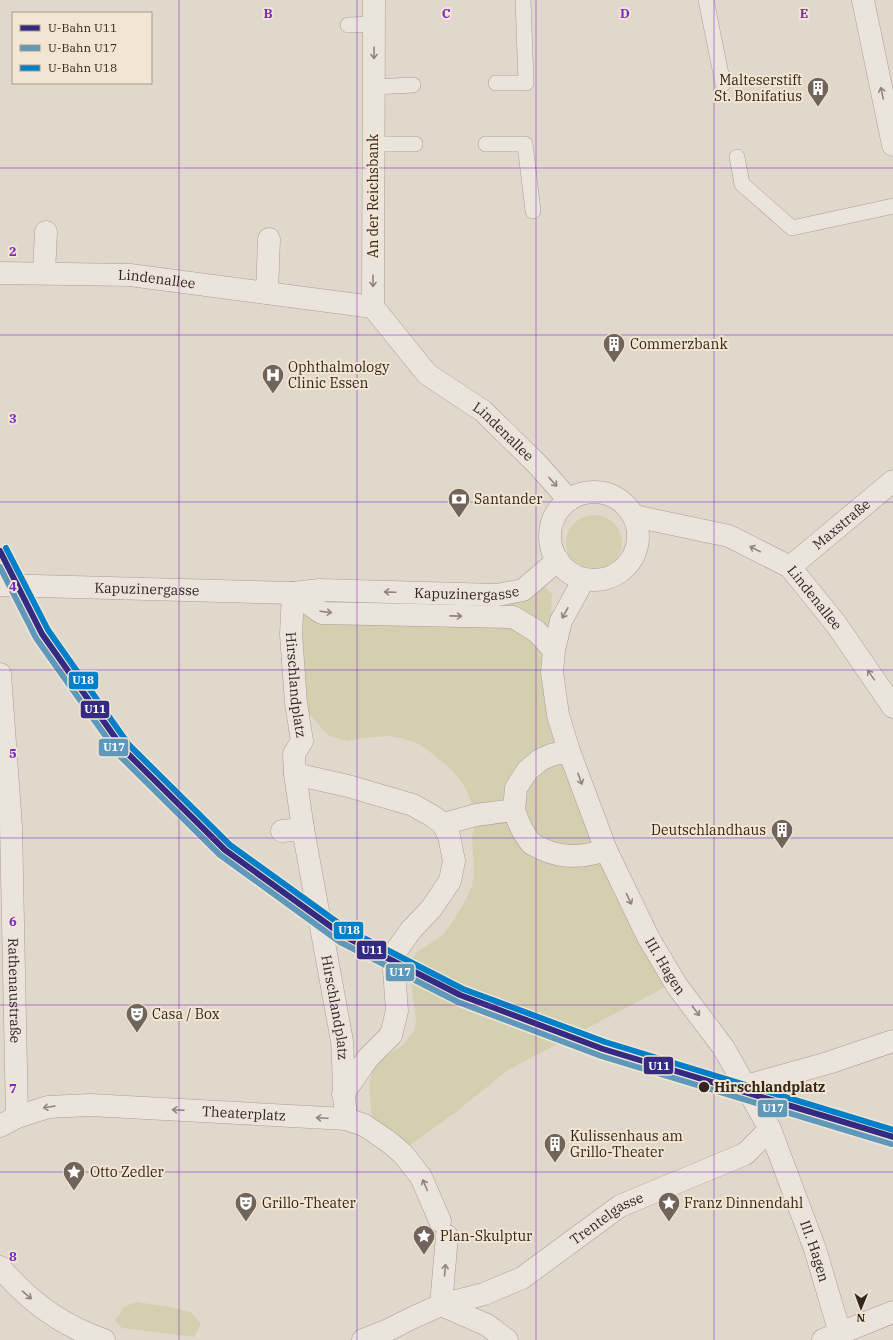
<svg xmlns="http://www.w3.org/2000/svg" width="893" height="1340" font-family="'IBM Plex Serif',serif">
  <rect width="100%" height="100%" fill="#e1d8cc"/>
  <!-- green -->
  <g fill="#d3cfaf">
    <circle cx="594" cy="543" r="28"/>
    <path d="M 542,584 L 552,594 L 551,612 L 560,618 L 556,714 L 671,984 L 508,1070 L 456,1112 L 410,1145 L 393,1131 L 372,1122 L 369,1084 L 375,1063 L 401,1047 L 414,1031 L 416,1021 L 410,974 L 411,962 L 416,953 L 444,934 L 463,905 L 472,886 L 474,871 L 472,838 L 476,815 L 466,789 L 461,781 L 450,768 L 421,745 L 405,739 L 388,736 L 361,738 L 348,741 L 329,736 L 300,704 L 295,596 Z"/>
    <path d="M 136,1302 L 171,1307 L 192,1313 L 201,1324 L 194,1337 L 122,1328 L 115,1321 L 124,1307 Z"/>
  </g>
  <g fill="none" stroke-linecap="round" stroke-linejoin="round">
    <!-- lane casing -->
    <g stroke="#a69e95" stroke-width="16">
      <g id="lane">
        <path d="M 706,0 L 723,84"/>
        <path d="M 348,25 L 374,24"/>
        <path d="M 496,83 L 526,83 L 523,0"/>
        <path d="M 374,87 L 413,85"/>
        <path d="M 373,144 L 415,144"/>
        <path d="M 486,144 L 525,144 L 533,211"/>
        <path d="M 737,157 L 742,184 L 792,228 L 893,206"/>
      </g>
    </g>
    <!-- street casing -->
    <g stroke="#a69e95" stroke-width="23">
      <g id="street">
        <path id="s1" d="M 374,0 L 373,307 L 427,374 L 483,411 L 537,464 L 569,500"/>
        <path d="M 863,0 L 893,145"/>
        <path id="s2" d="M 0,273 L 130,275 L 373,307"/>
        <path d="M 44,273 L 46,232"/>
        <path d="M 267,293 L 269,239"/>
        <circle cx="594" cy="536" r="44"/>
        <path id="s3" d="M 634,516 L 729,536 L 790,567 L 836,624 L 893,707"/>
        <path id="s4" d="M 790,567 L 893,481"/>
        <path id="s5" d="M 584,579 L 561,621 L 554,650 L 552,672 L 558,715 L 569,751 L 606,850 L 648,937 L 677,986 L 723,1047 L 770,1129 L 815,1249 L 842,1340"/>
        <path id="s6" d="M 0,585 L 293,593 L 320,590 L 497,595 L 523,590 L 558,560"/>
        <path id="s7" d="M 293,593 L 291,634 L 296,703 L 302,741 L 294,754 L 295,774 L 303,829 L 342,1041 C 344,1067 343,1093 346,1119"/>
        <path d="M 293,593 L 322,613 L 513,617 L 536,631 L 554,650"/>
        <path id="s8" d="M 0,674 L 11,826 L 17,1117"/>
        <path d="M 295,774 L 348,786 L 413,805 L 434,817 L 443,824 L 449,836 L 454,861 L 450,881 L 431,909 L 411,930 L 396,951 L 394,970 L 397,1011 L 391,1035 L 368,1058 L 343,1094"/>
        <path d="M 514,810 L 516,788 L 527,771 L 540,760 L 551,755 L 569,751"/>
        <path d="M 443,824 L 476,815 L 514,810 C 518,822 523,834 531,843 C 534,846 539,847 542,849 C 564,859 584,857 606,850"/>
        <path d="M 282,831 L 303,829"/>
        <path d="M 746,1086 L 828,1063 L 893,1041"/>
        <path id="s9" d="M 0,1126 L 17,1117 L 48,1107 L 90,1105 L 346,1119 L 364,1125 L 389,1142 L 403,1154 L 421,1177 L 440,1221"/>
        <path d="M 0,1267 C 28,1301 63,1326 104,1340"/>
        <path d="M 441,1305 L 487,1325 L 507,1340"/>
        <path d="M 441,1305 L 447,1236"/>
        <path id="s10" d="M 363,1340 L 386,1331 L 414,1317 L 441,1305 L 484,1294 L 522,1278 L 620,1206 L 745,1154 L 770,1129"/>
        <path d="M 823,1340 L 893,1312"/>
      </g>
    </g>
    <!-- lane -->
    <use href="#lane" stroke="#eae4dd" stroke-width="15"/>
    <!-- street -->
    <use href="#street" stroke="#eae4dd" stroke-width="22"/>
    <!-- metro-1 casing -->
    <g stroke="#f2e5d2" stroke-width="9">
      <path id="metro-1" d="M 0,551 L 42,634 L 124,750 L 225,850 L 344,936 L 460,995 L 603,1049 L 893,1137"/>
    </g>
    <!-- metro-2 casing -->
    <g stroke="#f2e5d2" stroke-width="9">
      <path id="metro-2" d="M 0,567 L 36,638 L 119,755 L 220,855 L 340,942 L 458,1002 L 601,1056 L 891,1144"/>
    </g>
    <!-- metro-3 casing -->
    <g stroke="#f2e5d2" stroke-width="9">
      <path id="metro-3" d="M 6,548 L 48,630 L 129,745 L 230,845 L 348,930 L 463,989 L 605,1042 L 893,1130"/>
    </g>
    <!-- metro-1 -->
    <use href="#metro-1" stroke="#342a82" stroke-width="6"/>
    <!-- metro-2 -->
    <use href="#metro-2" stroke="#5e99bc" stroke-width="6"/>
    <!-- metro-3 -->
    <use href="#metro-3" stroke="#0080c8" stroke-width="6"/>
  </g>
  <!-- one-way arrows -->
  <defs><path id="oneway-shaft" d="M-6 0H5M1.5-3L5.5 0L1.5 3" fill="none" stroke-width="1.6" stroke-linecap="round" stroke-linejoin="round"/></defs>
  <g stroke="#8f857e">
    <use href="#oneway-shaft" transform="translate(374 53) rotate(90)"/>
    <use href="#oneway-shaft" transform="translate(882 93) rotate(-102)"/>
    <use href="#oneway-shaft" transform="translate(373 281) rotate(90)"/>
    <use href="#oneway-shaft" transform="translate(553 482) rotate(48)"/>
    <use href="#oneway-shaft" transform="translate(755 549) rotate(-153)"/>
    <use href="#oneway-shaft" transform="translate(390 592) rotate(-178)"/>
    <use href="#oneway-shaft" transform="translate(326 612) rotate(7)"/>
    <use href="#oneway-shaft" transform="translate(565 613) rotate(119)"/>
    <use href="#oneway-shaft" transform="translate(456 616) rotate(1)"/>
    <use href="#oneway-shaft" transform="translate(871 675) rotate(-125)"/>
    <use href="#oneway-shaft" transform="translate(580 779) rotate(70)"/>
    <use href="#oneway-shaft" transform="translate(629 899) rotate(64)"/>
    <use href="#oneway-shaft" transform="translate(696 1011) rotate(53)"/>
    <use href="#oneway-shaft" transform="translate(49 1107) rotate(171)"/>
    <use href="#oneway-shaft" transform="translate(178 1110) rotate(-177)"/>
    <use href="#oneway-shaft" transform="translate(322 1118) rotate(-177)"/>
    <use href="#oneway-shaft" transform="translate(425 1185) rotate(-113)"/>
    <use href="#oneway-shaft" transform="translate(445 1270) rotate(-85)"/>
    <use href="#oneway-shaft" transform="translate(27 1295) rotate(41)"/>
  </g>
  <!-- grid -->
  <path fill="none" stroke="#7b2cbf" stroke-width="1" stroke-opacity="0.55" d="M 179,0 L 179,1340M 357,0 L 357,1340M 536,0 L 536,1340M 714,0 L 714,1340M 0,168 L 893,168M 0,335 L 893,335M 0,502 L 893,502M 0,670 L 893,670M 0,838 L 893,838M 0,1005 L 893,1005M 0,1172 L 893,1172"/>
  <!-- icons -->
  <defs>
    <g id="building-pin" transform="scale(1.15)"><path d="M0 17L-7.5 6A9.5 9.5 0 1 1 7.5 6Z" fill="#71645b" stroke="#f2e5d2"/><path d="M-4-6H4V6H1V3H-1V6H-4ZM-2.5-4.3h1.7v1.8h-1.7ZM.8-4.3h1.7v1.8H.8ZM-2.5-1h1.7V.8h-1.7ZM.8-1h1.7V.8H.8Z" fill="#fff"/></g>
    <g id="hospital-pin" transform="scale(1.15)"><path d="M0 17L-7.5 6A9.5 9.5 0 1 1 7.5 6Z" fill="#71645b" stroke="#f2e5d2"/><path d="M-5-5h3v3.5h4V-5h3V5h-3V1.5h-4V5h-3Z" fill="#fff"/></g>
    <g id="bank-pin" transform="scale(1.15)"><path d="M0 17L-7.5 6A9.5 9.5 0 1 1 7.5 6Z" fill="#71645b" stroke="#f2e5d2"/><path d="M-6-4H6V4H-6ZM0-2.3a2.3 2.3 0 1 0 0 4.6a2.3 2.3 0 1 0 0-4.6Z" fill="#fff"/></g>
    <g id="theatre-pin" transform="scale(1.15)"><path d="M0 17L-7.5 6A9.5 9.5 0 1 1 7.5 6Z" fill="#71645b" stroke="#f2e5d2"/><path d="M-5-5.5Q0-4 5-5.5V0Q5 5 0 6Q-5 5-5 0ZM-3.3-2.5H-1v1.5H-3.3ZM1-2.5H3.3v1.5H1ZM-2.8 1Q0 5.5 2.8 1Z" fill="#fff"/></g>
    <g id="sight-pin" transform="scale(1.15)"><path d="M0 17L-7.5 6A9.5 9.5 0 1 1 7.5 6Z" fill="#71645b" stroke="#f2e5d2"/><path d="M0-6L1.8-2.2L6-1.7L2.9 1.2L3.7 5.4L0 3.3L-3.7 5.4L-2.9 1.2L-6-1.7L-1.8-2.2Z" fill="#fff"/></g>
  </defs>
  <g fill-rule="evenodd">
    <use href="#building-pin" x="818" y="88"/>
    <use href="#building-pin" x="614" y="344"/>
    <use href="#hospital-pin" x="273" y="375"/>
    <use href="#bank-pin" x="459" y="499"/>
    <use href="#building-pin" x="782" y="830"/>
    <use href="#theatre-pin" x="137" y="1014"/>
    <use href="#building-pin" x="555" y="1144"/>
    <use href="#sight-pin" x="74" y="1172"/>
    <use href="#theatre-pin" x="246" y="1203"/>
    <use href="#sight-pin" x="669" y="1203"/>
    <use href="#sight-pin" x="424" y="1236"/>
  </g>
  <!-- markers -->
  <circle fill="#34261e" stroke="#f2e5d2" stroke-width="1.5" cx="704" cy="1087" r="6"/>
  <g text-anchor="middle" stroke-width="4" stroke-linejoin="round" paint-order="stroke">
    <!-- poi labels -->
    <g font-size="14" fill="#34261e" stroke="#f2e5d2" text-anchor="start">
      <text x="802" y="85" text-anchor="end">Malteserstift<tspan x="802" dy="16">St. Bonifatius</tspan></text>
      <text x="630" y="349">Commerzbank</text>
      <text x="288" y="372">Ophthalmology<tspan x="288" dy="16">Clinic Essen</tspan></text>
      <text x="474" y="504">Santander</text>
      <text x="766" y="835" text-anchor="end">Deutschlandhaus</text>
      <text x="152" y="1019">Casa / Box</text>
      <text x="570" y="1141">Kulissenhaus am<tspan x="570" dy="16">Grillo-Theater</tspan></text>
      <text x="90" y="1177">Otto Zedler</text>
      <text x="262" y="1208">Grillo-Theater</text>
      <text x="684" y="1208">Franz Dinnendahl</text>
      <text x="440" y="1241">Plan-Skulptur</text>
    </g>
    <!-- street labels -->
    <g font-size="14" fill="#34261e" stroke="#f2e5d2">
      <text transform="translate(373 196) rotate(-90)" y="5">An der Reichsbank</text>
      <text dy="5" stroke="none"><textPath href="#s2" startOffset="157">Lindenallee</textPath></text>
      <text dy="5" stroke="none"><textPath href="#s1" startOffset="489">Lindenallee</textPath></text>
      <text dy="5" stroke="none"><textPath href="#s4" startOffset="67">Maxstraße</textPath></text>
      <text dy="5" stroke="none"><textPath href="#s6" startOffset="147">Kapuzinergasse</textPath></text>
      <text dy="5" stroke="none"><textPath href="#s6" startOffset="467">Kapuzinergasse</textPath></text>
      <text dy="5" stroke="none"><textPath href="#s3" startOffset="205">Lindenallee</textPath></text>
      <text dy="5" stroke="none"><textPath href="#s7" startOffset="92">Hirschlandplatz</textPath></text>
      <text dy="5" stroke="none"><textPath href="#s5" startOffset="417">III. Hagen</textPath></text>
      <text dy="5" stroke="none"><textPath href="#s8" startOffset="317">Rathenaustraße</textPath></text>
      <text dy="5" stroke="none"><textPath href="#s7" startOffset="421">Hirschlandplatz</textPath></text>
      <text dy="5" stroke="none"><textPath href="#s9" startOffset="248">Theaterplatz</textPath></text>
      <text dy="5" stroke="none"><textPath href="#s10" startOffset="275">Trentelgasse</textPath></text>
      <text dy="5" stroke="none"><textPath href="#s5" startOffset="741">III. Hagen</textPath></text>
    </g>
    <!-- stop labels -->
    <g font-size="14" font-weight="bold" fill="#34261e" stroke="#f2e5d2" text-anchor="start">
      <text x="714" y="1092">Hirschlandplatz</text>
    </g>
  </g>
  <g font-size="13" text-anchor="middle" font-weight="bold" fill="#7b2cbf" stroke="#f2e5d2" stroke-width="4" stroke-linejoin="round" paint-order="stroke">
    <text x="268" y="18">B</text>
    <text x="446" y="18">C</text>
    <text x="625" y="18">D</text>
    <text x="804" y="18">E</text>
    <text x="13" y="256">2</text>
    <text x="13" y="423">3</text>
    <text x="13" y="591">4</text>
    <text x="13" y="758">5</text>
    <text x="13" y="926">6</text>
    <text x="13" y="1093">7</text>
    <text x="13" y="1261">8</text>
  </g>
  <g stroke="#f2e5d2" stroke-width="1.5">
    <rect x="68" y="671" width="31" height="19" rx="4" fill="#0080c8"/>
    <rect x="80" y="700" width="30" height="19" rx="4" fill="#342a82"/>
    <rect x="98" y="738" width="31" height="19" rx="4" fill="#5e99bc"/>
    <rect x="333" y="921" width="31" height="19" rx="4" fill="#0080c8"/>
    <rect x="356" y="940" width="31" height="20" rx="4" fill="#342a82"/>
    <rect x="385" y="963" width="30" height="19" rx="4" fill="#5e99bc"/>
    <rect x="643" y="1056" width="31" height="19" rx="4" fill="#342a82"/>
    <rect x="757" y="1099" width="31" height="19" rx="4" fill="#5e99bc"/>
  </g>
  <g font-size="11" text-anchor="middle" font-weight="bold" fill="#fff">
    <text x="83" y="684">U18</text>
    <text x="95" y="713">U11</text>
    <text x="114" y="751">U17</text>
    <text x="349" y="934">U18</text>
    <text x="372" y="954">U11</text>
    <text x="400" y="976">U17</text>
    <text x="659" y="1070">U11</text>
    <text x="773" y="1112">U17</text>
  </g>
  <!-- legend -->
  <rect x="12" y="12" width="140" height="72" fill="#f2e5d2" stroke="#a6998a"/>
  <rect x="20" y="25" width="20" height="6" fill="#342a82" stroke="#a6998a"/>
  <text x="48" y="32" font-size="12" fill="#34261e">U-Bahn U11</text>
  <rect x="20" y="45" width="20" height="6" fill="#5e99bc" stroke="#a6998a"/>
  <text x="48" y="52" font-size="12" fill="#34261e">U-Bahn U17</text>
  <rect x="20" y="65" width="20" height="6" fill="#0080c8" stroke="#a6998a"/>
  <text x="48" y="72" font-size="12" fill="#34261e">U-Bahn U18</text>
  <!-- north arrow -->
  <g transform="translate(861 1308) rotate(181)" stroke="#f2e5d2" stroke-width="3" paint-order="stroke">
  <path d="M0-3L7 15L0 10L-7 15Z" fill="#34261e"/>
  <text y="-6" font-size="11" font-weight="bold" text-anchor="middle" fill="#34261e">N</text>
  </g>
</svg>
